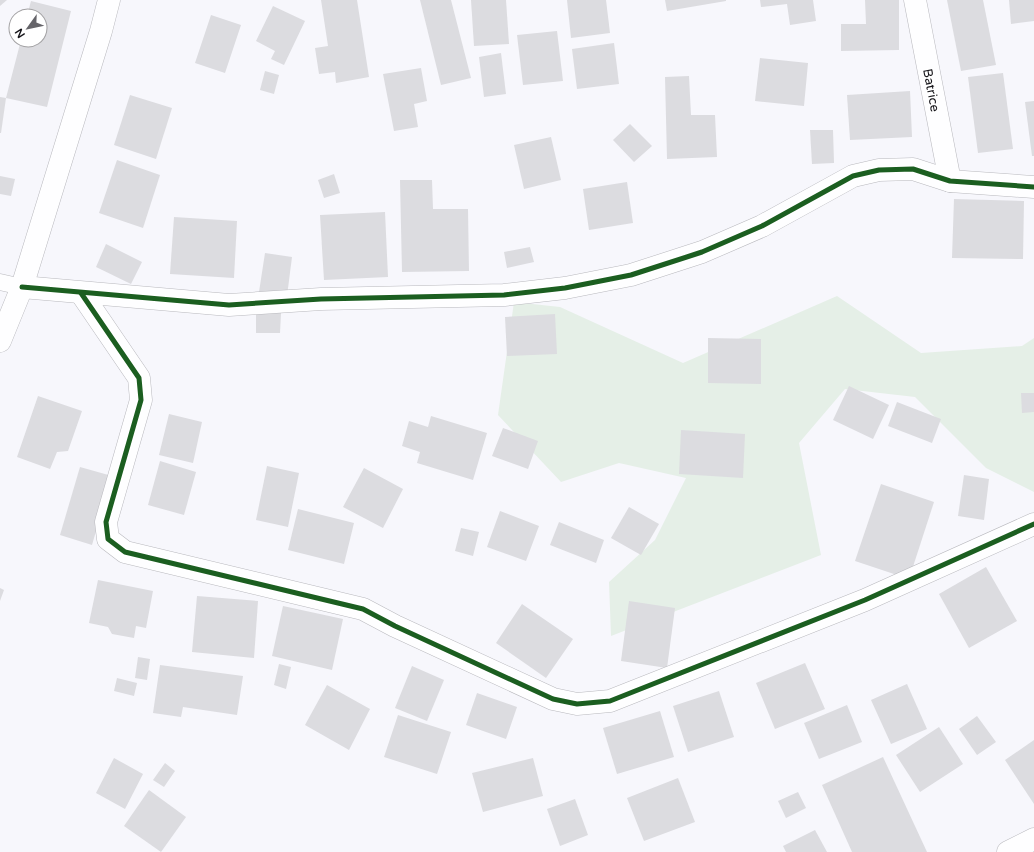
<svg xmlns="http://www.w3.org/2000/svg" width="1034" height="852" font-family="'Varela Round',sans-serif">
  <rect width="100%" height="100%" fill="#f7f7fc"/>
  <!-- green -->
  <path fill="#e5efe7" d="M 837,296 L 921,353 L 1022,346 L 1034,338 L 1034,492 L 986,468 L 915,397 L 845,389 L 799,443 L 821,555 L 611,636 L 609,582 L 655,540 L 686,478 L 619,463 L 561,482 L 498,415 L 514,302 L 560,307 L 683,363 Z"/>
  <!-- building -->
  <g fill="#dcdce0">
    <path d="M 0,0 L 7,0 L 0,6 Z"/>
    <path d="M 321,0 L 357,0 L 369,77 L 336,83 L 335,72 L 319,74 L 315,48 L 328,46 Z"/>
    <path d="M 420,0 L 451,0 L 471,78 L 441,85 Z"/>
    <path d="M 471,0 L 506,0 L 509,44 L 474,46 Z"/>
    <path d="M 567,0 L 606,0 L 610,33 L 571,38 Z"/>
    <path d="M 665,0 L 726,0 L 726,1 L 667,11 Z"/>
    <path d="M 760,0 L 813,0 L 816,21 L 790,25 L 787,4 L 761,7 Z"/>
    <path d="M 865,0 L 899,0 L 899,50 L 841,51 L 841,24 L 866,24 Z"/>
    <path d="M 947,0 L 983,0 L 996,65 L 961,71 Z"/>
    <path d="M 1009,0 L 1034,0 L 1034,21 L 1011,24 Z"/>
    <path d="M 31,1 L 71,11 L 47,107 L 6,98 L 21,40 L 40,40 L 40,16 L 27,16 Z"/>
    <path d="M 273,6 L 305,21 L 284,65 L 271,59 L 275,51 L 256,41 Z"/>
    <path d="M 211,15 L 241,25 L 225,73 L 195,63 Z"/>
    <path d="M 557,31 L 563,81 L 523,85 L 517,35 Z"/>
    <path d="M 614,43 L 619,84 L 577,89 L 572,49 Z"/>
    <path d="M 501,53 L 506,94 L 484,97 L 479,57 Z"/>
    <path d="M 760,58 L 808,63 L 804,106 L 755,101 Z"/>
    <path d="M 421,68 L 427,101 L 414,104 L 418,127 L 394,131 L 383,74 Z"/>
    <path d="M 265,71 L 279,75 L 274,94 L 260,90 Z"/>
    <path d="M 1003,73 L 1013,149 L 978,153 L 968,77 Z"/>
    <path d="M 689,76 L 691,115 L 715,115 L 717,157 L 667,159 L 665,77 Z"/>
    <path d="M 910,91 L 912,137 L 850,140 L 847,95 Z"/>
    <path d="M 130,95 L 172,108 L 156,159 L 114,145 Z"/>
    <path d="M 0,97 L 6,98 L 1,133 L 0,133 Z"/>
    <path d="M 1034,101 L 1034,156 L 1032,156 L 1025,102 Z"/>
    <path d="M 630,124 L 652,146 L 634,162 L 613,140 Z"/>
    <path d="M 810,130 L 833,130 L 834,163 L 812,164 Z"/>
    <path d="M 551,137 L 561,180 L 524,189 L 514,145 Z"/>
    <path d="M 117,160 L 160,175 L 143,228 L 99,213 Z"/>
    <path d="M 334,174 L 340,193 L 324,198 L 318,180 Z"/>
    <path d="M 0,176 L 15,179 L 11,196 L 0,194 Z"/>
    <path d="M 400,180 L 432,180 L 433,209 L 468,209 L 469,271 L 402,272 Z"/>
    <path d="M 627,182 L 633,223 L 589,230 L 583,189 Z"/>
    <path d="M 954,199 L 1024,201 L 1023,259 L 952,258 Z"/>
    <path d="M 385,212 L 388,277 L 324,280 L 320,215 Z"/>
    <path d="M 174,217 L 237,221 L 234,278 L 170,274 Z"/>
    <path d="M 106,244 L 142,262 L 131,284 L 96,267 Z"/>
    <path d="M 530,247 L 534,262 L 507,268 L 504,252 Z"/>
    <path d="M 265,253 L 292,257 L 287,296 L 259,292 Z"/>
    <path d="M 256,312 L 281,313 L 280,333 L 256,333 Z"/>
    <path d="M 555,314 L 557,354 L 507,356 L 505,317 Z"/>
    <path d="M 708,338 L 761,339 L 761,384 L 708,383 Z"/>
    <path d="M 849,386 L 889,405 L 873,439 L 833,420 Z"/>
    <path d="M 1021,393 L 1034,393 L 1034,412 L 1022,413 Z"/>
    <path d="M 38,396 L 82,411 L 68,451 L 57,452 L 50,469 L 17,457 Z"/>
    <path d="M 897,402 L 941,419 L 932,443 L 888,426 Z"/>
    <path d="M 169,414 L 202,422 L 193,463 L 159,455 Z"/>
    <path d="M 431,416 L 487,433 L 473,480 L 417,463 L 420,452 L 402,446 L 409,421 L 428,427 Z"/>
    <path d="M 503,428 L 538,441 L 528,469 L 492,456 Z"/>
    <path d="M 681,430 L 745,434 L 743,478 L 679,474 Z"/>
    <path d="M 160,461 L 196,472 L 184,515 L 148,505 Z"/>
    <path d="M 267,466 L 299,473 L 288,527 L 256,520 Z"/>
    <path d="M 80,467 L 112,476 L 92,545 L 60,535 Z"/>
    <path d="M 364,468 L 403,489 L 383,528 L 343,507 Z"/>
    <path d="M 964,475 L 989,479 L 984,520 L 958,516 Z"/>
    <path d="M 881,484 L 934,502 L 909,579 L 855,561 Z"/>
    <path d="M 629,507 L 659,524 L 641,555 L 611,538 Z"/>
    <path d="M 298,509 L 354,523 L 344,564 L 288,550 Z"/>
    <path d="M 500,511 L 539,526 L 526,561 L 487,547 Z"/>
    <path d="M 559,522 L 604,540 L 596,563 L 550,545 Z"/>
    <path d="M 461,528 L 479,532 L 473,556 L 455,551 Z"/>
    <path d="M 986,567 L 1017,621 L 969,648 L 939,594 Z"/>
    <path d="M 98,580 L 153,591 L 146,628 L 136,626 L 134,638 L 112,634 L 108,627 L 89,623 Z"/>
    <path d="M 0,588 L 4,590 L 0,601 Z"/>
    <path d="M 197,596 L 258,601 L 254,658 L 192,652 Z"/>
    <path d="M 629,601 L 675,608 L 667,668 L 621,661 Z"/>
    <path d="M 522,604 L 573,639 L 546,678 L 496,643 Z"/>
    <path d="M 283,606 L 343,619 L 332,670 L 272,656 Z"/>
    <path d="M 138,657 L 150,659 L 147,680 L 135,678 Z"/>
    <path d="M 805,663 L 825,709 L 775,729 L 756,683 Z"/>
    <path d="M 279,664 L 291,667 L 286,689 L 274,685 Z"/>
    <path d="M 160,665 L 243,676 L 237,715 L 183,707 L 181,717 L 153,713 Z"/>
    <path d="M 412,666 L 444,680 L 427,721 L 395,708 Z"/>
    <path d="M 117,678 L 137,683 L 134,696 L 114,691 Z"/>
    <path d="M 907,684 L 927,729 L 891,744 L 871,700 Z"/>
    <path d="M 327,685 L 370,709 L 349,750 L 305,725 Z"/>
    <path d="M 719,691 L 734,737 L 688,752 L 673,706 Z"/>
    <path d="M 477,693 L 517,707 L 506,739 L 466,725 Z"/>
    <path d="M 847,705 L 862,742 L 819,759 L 804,723 Z"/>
    <path d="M 660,711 L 674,757 L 617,774 L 603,728 Z"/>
    <path d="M 398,715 L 451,732 L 437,774 L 384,757 Z"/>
    <path d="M 977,716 L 996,742 L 977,755 L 959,729 Z"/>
    <path d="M 939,727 L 963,764 L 920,792 L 896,755 Z"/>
    <path d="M 1034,740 L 1034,804 L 1005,760 Z"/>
    <path d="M 883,757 L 927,852 L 852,852 L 822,785 Z"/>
    <path d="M 114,758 L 143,774 L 125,809 L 96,793 Z"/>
    <path d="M 533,758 L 543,796 L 483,812 L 472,773 Z"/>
    <path d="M 165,763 L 175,771 L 164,787 L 153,780 Z"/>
    <path d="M 678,778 L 695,822 L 644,841 L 627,798 Z"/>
    <path d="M 149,790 L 186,817 L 161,852 L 124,826 Z"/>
    <path d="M 798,792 L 806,808 L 786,818 L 778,801 Z"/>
    <path d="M 575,799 L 588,835 L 560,846 L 547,809 Z"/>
    <path d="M 815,830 L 827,852 L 786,852 L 783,846 Z"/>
  </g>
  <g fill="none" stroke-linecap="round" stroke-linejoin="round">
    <!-- service casing -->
    <g stroke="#b9b9be" stroke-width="17">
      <path id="service" d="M 0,282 L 22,287"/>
    </g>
    <!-- minor casing -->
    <g stroke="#b9b9be" stroke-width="23">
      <g id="minor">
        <path d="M 915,0 L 950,181"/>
        <path d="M 22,287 L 229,305 L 321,299 L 504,295 L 565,288 L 631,275 L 702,252 L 762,226 L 853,176 L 879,170 L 913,169 L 950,181 L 1034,187"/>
        <path d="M 81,293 L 139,378 L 141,400 L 106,522 L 108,539 L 125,552 L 363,609 L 395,626 L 553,699 L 577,704 L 610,701 L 865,600 L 1034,524"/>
        <path d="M 0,341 L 22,287 L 101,31 L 109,0"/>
        <path d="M 1008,852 L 1034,839"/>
      </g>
    </g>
    <!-- service -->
    <use href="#service" stroke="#fefeff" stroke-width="16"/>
    <!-- minor -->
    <use href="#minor" stroke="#fefeff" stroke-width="22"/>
    <!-- cycleway casing -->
    <g stroke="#fff" stroke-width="8">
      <g id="cycleway">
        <path d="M 22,287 L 229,305 L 321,299 L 504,295 L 565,288 L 631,275 L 702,252 L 762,226 L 853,176 L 879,170 L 913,169 L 950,181 L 1034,187"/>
        <path d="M 81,293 L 139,378 L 141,400 L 106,522 L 108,539 L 125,552 L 363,609 L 395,626 L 553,699 L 577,704 L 610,701 L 865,600 L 1034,524"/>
      </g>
    </g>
    <!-- cycleway -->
    <use href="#cycleway" stroke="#1b5e20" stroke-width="5"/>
  </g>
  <g text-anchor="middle" stroke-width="3" stroke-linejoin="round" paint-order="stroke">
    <!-- street labels -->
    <g font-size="13" fill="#16151a" stroke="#fff">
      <text transform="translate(932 90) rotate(79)" y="5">Batrice</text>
    </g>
  </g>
  <!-- north arrow -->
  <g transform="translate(28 28) rotate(237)"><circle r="19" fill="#ffffff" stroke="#a2a1a3"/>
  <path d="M0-3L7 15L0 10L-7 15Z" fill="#656469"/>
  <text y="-6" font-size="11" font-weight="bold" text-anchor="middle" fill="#16151a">N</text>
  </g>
</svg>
